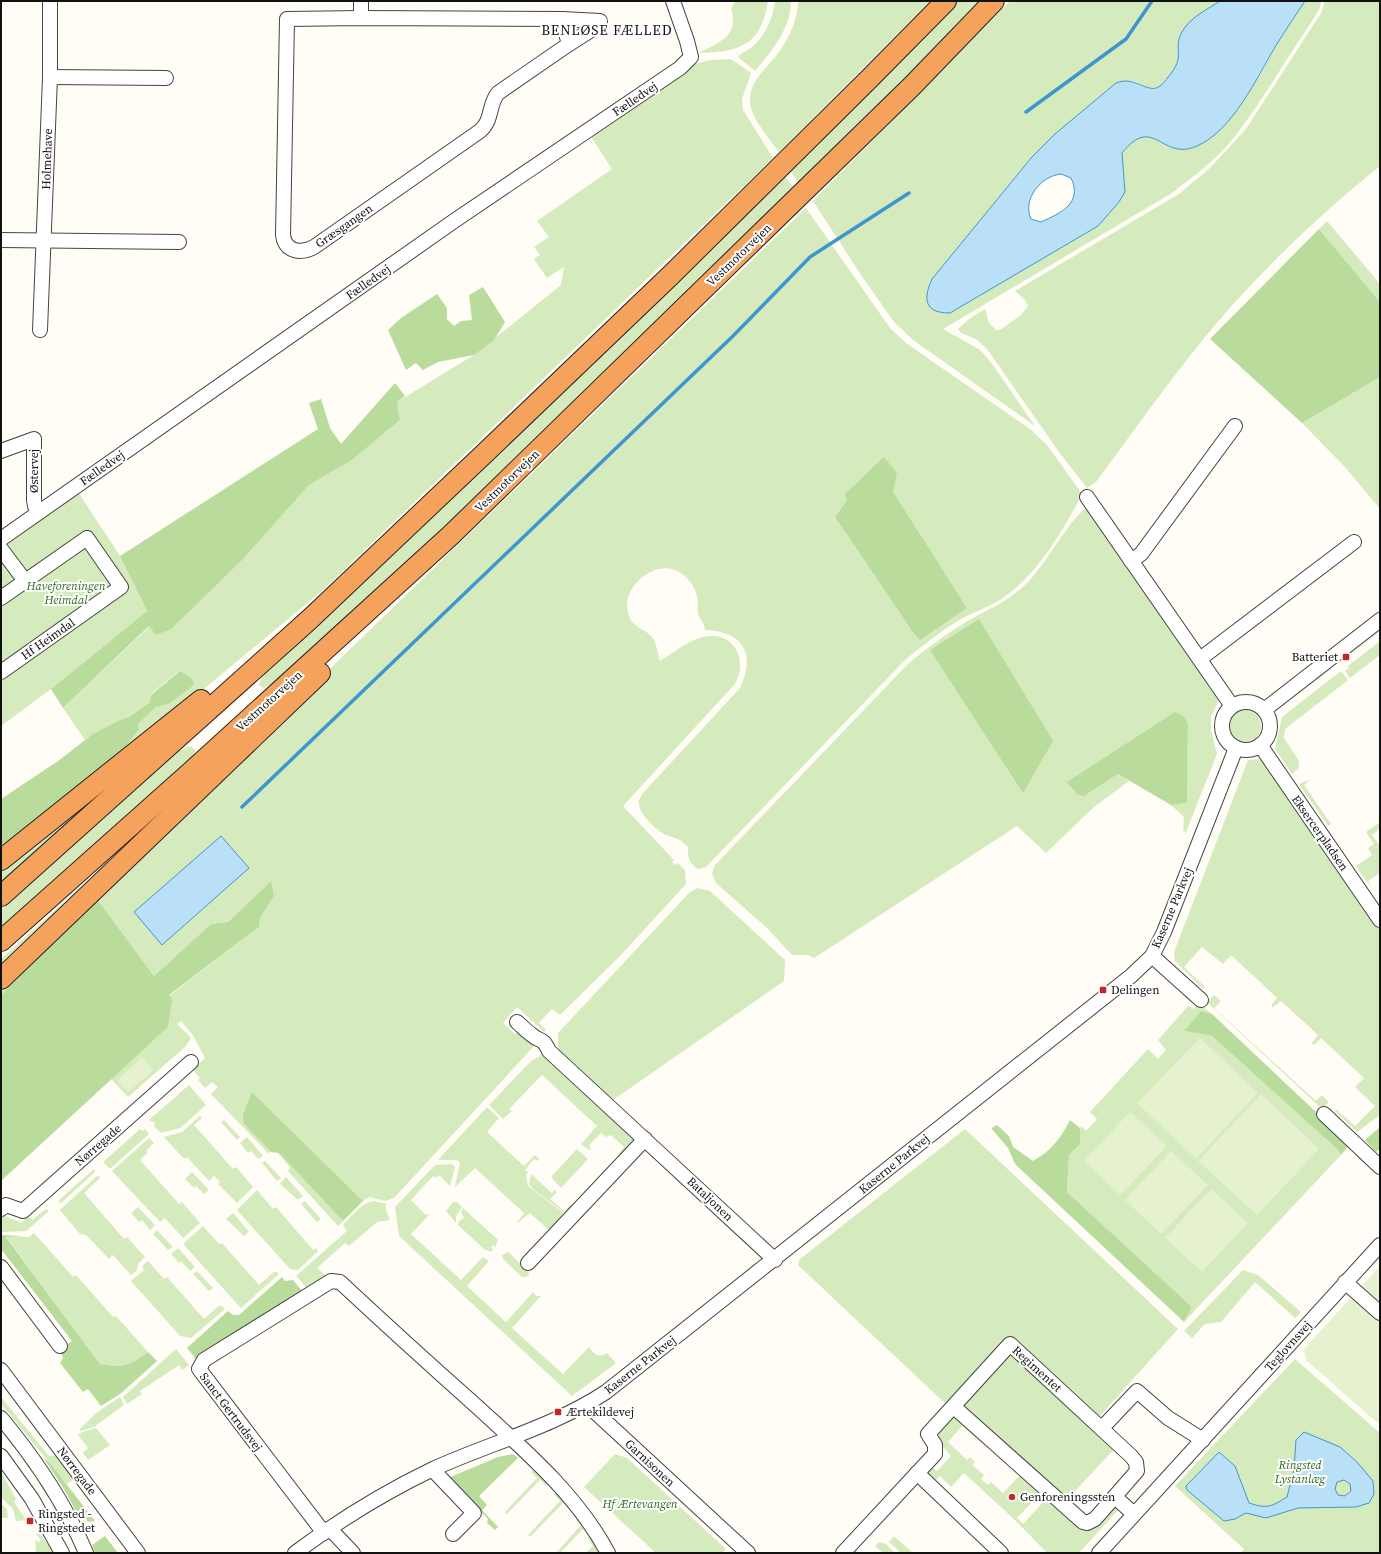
<svg xmlns="http://www.w3.org/2000/svg" width="1381" height="1554" font-family="'Source Serif 4',serif">
  <style>
    .green { fill: #d5ebbd; fill-rule: evenodd }
    .forest { fill: #b9dc9c }
    .pitch { fill: #e6f2cf }
    .water { fill: #b9e0f7; stroke: #3f96cf; fill-rule: evenodd }
    .lines { fill: none; stroke-linecap: round; stroke-linejoin: round }
    .stream { stroke: #3f96cf; stroke-width: 3.5 }
    .minor-casing { stroke: #444; stroke-width: 16 }
    .highway-casing { stroke: #222; stroke-width: 22 }
    .minor { stroke: #fff; stroke-width: 14 }
    .highway { stroke: #f5a25d; stroke-width: 20 }
    .poi-dot { fill: #c4262e; stroke: #fff; stroke-width: 1.5 }
    .labels { text-anchor: middle; stroke-width: 4; stroke-linejoin: round; paint-order: stroke }
    .street-label { font-size: 12px; fill: #111; stroke: #fff }
    .park-label { font-size: 12px; font-style: italic; fill: #2f6b1f; stroke: #fff }
    .poi-label { font-size: 12px; fill: #111; stroke: #fff; text-anchor: start }
    .quarter-label { font-size: 14px; letter-spacing: 1px; fill: #111; stroke: #fff }
  </style>
  <rect width="100%" height="100%" fill="#fffdf5"/>
  <g class="green">
    <path d="M735,1H768C761,46 739,52 698,53C718,43 740,36 731,9Z"/>
    <path d="M775,1H791C791,28 772,51 755,71L738,57C741,53 746,51 751,48C765,36 773,19 775,1Z"/>
    <path d="M798,1H930L779,152C771,141 756,123 752,111C743,85 766,70 779,52C789,38 798,19 798,1Z"/>
    <path d="M958,1H985L801,186L789,169Z"/>
    <path d="M1010,1H1220L1191,21L1179,38V58L1176,68L1159,87L1148,88L1134,81L1116,83L1055,134L1032,157L932,279L1125,182C1124,174 1120,163 1122,154C1123,151 1127,147 1130,144C1141,130 1156,139 1169,147L1229,120L1262,72L1275,47L1305,1H1321L1320,8L1314,18C1285,60 1260,106 1228,145C1212,163 1191,178 1172,193L943,329L980,350L993,365L1035,426L913,340L894,322L861,275L813,201Z"/>
    <path d="M1325,1H1380V166C1319,215 1255,276 1205,337C1167,384 1132,433 1096,482L1087,488L1059,452L987,349L976,339L961,333L958,329L969,319L985,309L989,323L996,330H1000L1021,315L1028,306L1025,300L1015,291L1179,194L1210,168L1246,129L1321,13Z"/>
    <path d="M731,59L751,73L742,99L743,110L773,158L324,589L140,742L1,854V846L26,828L125,747L139,730L138,724L156,707L169,704L194,685L193,679L179,671L152,693L149,703L129,717L120,720L85,740L63,708L150,626L243,559L309,485L352,460L400,420L397,402L474,355L561,285L564,267L547,278L534,259L540,255L534,247L549,237L537,221L612,169L590,135L695,64L710,60Z"/>
    <path d="M784,175L795,190L519,459L301,663L279,680L263,688L259,685L261,678L272,665Z"/>
    <path d="M806,208L890,328L906,343L1030,429L1047,445L1080,491L1079,500C1059,537 1036,576 1000,600C988,607 974,612 961,619C941,631 923,645 905,660L706,867L698,869C690,864 687,857 688,847C677,835 671,839 661,832C652,826 638,812 639,801C639,799 642,795 643,793L740,688C756,655 744,631 705,630C704,622 700,620 698,614C697,610 698,606 698,602C697,590 690,578 679,572C658,559 626,583 627,606C629,631 646,626 654,640C657,646 658,655 660,661C675,652 694,635 713,636C739,637 747,666 734,685L623,806L674,860L672,862L676,865L678,863L685,870L686,884L620,956L560,1015L552,1009L539,1023L546,1030L544,1032L517,1007L503,1023L515,1034L518,1032L536,1044L394,1198L385,1201L370,1197L363,1201L252,1092L244,1124L271,1152L268,1153L211,1094L218,1087L212,1082L205,1088L198,1080L200,1078L193,1070L205,1058L193,1035L181,1021L177,1024L191,1038L186,1046L128,1097L111,1079L168,1027L169,996L259,927L260,918L274,896L270,882L228,922L211,924L154,976L97,899L1,995V987ZM897,473L892,492L967,608L920,639L912,631L835,517L847,500Z"/>
    <path d="M1327,221L1380,284V302L1319,229Z"/>
    <path d="M1380,377V509L1345,467L1302,423Z"/>
    <path d="M78,492L120,556L147,611L51,689L1,726V549Z"/>
    <path d="M1088,507L1220,698L1211,717V730L1217,754L1186,832L1183,831L1184,817L1171,805L1187,803L1188,724L1084,796L1118,774L1129,781L1094,807L1046,853L1017,826L814,958L808,955H792L767,928L716,883L712,874L714,866L907,665C925,649 945,635 966,622C990,608 1008,602 1029,581C1046,564 1071,516 1088,507Z"/>
    <path d="M1380,610V613L1322,659L1320,657Z"/>
    <path d="M1380,628V631L1346,657L1345,655Z"/>
    <path d="M1380,641V655L1350,678L1345,671L1349,668L1348,666Z"/>
    <path d="M1329,667L1330,670L1281,707L1284,702Z"/>
    <path d="M1341,671L1348,680L1285,729L1284,738L1299,761L1298,769L1292,774L1275,749L1282,717Z"/>
    <circle cx="1245" cy="726" r="16"/>
    <path d="M191,746L195,750V754L179,774L1,932V905L167,759L181,750Z"/>
    <path d="M1262,759L1380,928V1115L1357,1132L1335,1111L1336,1109L1355,1126L1375,1106L1355,1087L1364,1078L1321,1038L1315,1044H1311L1318,1035L1281,1001L1272,1008V1004L1277,998L1231,955L1223,964L1202,947L1184,967L1205,987L1203,989L1175,961L1174,952L1248,760Z"/>
    <path d="M1311,779L1304,785L1331,824L1328,826L1299,784Z"/>
    <path d="M91,797L94,799L1,882V869Z"/>
    <path d="M1380,822V829L1372,835L1380,846V873L1368,881L1373,890L1356,866L1372,855L1368,848L1374,844L1366,832Z"/>
    <path d="M131,842L1,973V959Z"/>
    <path d="M697,888L710,891L785,960L784,981L613,1100L562,1054L558,1048V1033L689,893Z"/>
    <path d="M1186,994L1201,1008L1203,1007L1212,1014L1201,1011L1184,1031L1212,1036L1337,1149L1341,1155L1184,1322L1192,1307L1067,1192L1069,1155L1080,1144V1128L1082,1126L1086,1131L1097,1119L1090,1112L1148,1049L1158,1059L1166,1050L1158,1040L1189,1005L1193,1009L1196,1006L1183,995Z"/>
    <path d="M1214,995L1221,1001L1214,1008L1316,1101L1322,1095L1329,1102L1322,1109L1207,1002Z"/>
    <path d="M541,1055H547L636,1140L620,1156L618,1155L624,1147L611,1135L606,1137L601,1133L589,1145L591,1149L589,1150L581,1144L597,1126L542,1075L509,1109L512,1111L503,1119L489,1105L531,1061Z"/>
    <path d="M189,1085L206,1105L180,1128L161,1133L154,1127L155,1123L149,1120Z"/>
    <path d="M487,1107L499,1118L487,1132L524,1166L535,1155L539,1159L537,1161L534,1159L525,1170L528,1172L526,1175L528,1186L567,1216L551,1232L530,1213L516,1224L524,1213L475,1168L455,1187L460,1162L456,1160H438Z"/>
    <path d="M200,1116L202,1118L194,1125L233,1169L236,1167L253,1187L237,1203L218,1184L220,1182L214,1176L209,1181L188,1158H183L164,1137L182,1132Z"/>
    <path d="M224,1120L240,1137L237,1140L221,1122Z"/>
    <path d="M140,1129L142,1131L145,1129L149,1134L110,1169L103,1162Z"/>
    <path d="M965,1129L1178,1329L1098,1418L1012,1339L949,1407L798,1265L800,1259Z"/>
    <path d="M247,1137L263,1156L258,1159L251,1151L248,1153L240,1143Z"/>
    <path d="M149,1138L154,1143L146,1151L148,1152L140,1160L179,1204L182,1202L200,1223L183,1238L165,1218L160,1222L112,1171Z"/>
    <path d="M577,1149L588,1159L561,1188L551,1177Z"/>
    <path d="M277,1152L279,1153L343,1221L338,1226L288,1171L290,1167Z"/>
    <path d="M265,1161L281,1178L277,1181L262,1163Z"/>
    <path d="M452,1164L455,1167L450,1186L439,1175L436,1178L433,1176L411,1200L426,1215L430,1214L411,1234L461,1280L483,1257L489,1261L467,1286L506,1322L533,1292L536,1296H541L512,1328L563,1374L589,1347C593,1353 598,1359 607,1353L616,1363L572,1396L399,1236L395,1207L435,1165Z"/>
    <path d="M94,1169L95,1172L61,1203L58,1201Z"/>
    <path d="M192,1172L209,1190L204,1194L196,1186L194,1188L185,1179Z"/>
    <path d="M531,1174L552,1193L555,1189L556,1193L550,1199L564,1211L570,1205L574,1208L567,1215L533,1189L529,1184Z"/>
    <path d="M98,1175L100,1178L84,1193L124,1239L127,1237L145,1257L138,1264L137,1270L131,1275L113,1255L109,1259L86,1235L80,1234L60,1210Z"/>
    <path d="M286,1177L303,1196L298,1200L280,1184Z"/>
    <path d="M257,1190L273,1209L276,1207L313,1250L316,1248L318,1251L298,1270L290,1269L237,1210Z"/>
    <path d="M305,1201L321,1219L317,1222L301,1204Z"/>
    <path d="M374,1201L387,1204L385,1207L390,1220L377,1222L349,1246L345,1243L317,1268L326,1276L307,1288L296,1276L347,1231L343,1225C352,1216 361,1203 374,1201Z"/>
    <path d="M453,1202H457L462,1207L456,1216V1223L446,1211Z"/>
    <path d="M138,1207L155,1225L150,1230L142,1220L139,1222L131,1213Z"/>
    <path d="M463,1208L498,1240L495,1247L493,1245L491,1247L493,1249L491,1252L484,1249L458,1225L459,1221L464,1218L461,1212Z"/>
    <path d="M46,1209L49,1211L26,1231L1,1232V1217L3,1215L21,1223L28,1216L32,1220Z"/>
    <path d="M233,1213L249,1232L244,1236L226,1219Z"/>
    <path d="M203,1226L219,1244L222,1243L259,1285L275,1271L279,1274L241,1308L183,1244Z"/>
    <path d="M157,1230L173,1247L168,1250L153,1234Z"/>
    <path d="M34,1233L73,1277L76,1275L113,1317L116,1316L148,1352C129,1366 123,1368 100,1364L6,1236L29,1237Z"/>
    <path d="M178,1248L195,1267L190,1271L181,1261L179,1263L171,1254Z"/>
    <path d="M508,1252L528,1271L529,1275L526,1277H522L503,1259L502,1255Z"/>
    <path d="M148,1261L164,1279L167,1277L204,1319L220,1305L225,1309L191,1338L180,1336L131,1281L144,1270L142,1266Z"/>
    <path d="M1243,1270L1258,1275L1301,1312L1295,1318L1255,1282L1221,1322L1205,1324L1192,1338L1184,1331Z"/>
    <path d="M197,1271L213,1288L209,1291L193,1274Z"/>
    <path d="M176,1349L189,1365L182,1370L179,1365L140,1391L142,1394L127,1404L123,1397Z"/>
    <path d="M1009,1356H1014L1115,1448L1065,1502L964,1407V1404Z"/>
    <path d="M1295,1359L1380,1433V1553H1241L1244,1549L1175,1486Z"/>
    <path d="M1,1397L49,1456L56,1455L74,1479L67,1484L1,1404Z"/>
    <path d="M120,1397L124,1405L94,1427L81,1431L79,1430L96,1413Z"/>
    <path d="M956,1415L984,1438L982,1443L962,1426L948,1442L967,1460L970,1457L975,1462L972,1465L984,1475L981,1479L988,1485L991,1482L1003,1493L1022,1473L1042,1492L1017,1518L1023,1524L1046,1499L1065,1517L1067,1515L1075,1522L1116,1505L1120,1508L1079,1553H1047L1018,1523L964,1473L951,1487L940,1476L935,1481L924,1472L930,1466L937,1471L951,1456L940,1443L939,1433L953,1416Z"/>
    <path d="M96,1428L110,1445L88,1460L83,1453L88,1448L78,1435L82,1432Z"/>
    <path d="M615,1454L627,1458L726,1549L722,1553H656L584,1487Z"/>
    <path d="M533,1470L548,1483L546,1486L540,1480L507,1514L505,1512L537,1478L531,1472Z"/>
    <path d="M1,1472L16,1499L14,1502L26,1520L16,1521L13,1509L1,1497Z"/>
    <path d="M556,1492L570,1508L563,1503L530,1537L528,1535L560,1501L554,1494Z"/>
    <path d="M1,1504L7,1509L8,1518H1Z"/>
    <path d="M578,1518L585,1527L560,1553H556L581,1525L576,1520Z"/>
    <path d="M38,1532L52,1550L53,1553H36L35,1540L38,1542L41,1540L36,1534Z"/>
    <path d="M590,1536L601,1553H596L594,1551L591,1553H586L593,1546L588,1538Z"/>
    <path d="M894,1536L913,1553H901L889,1542Z"/>
    <path d="M879,1542L886,1544L895,1553H883L875,1546Z"/>
  </g>
  <g class="forest">
    <path d="M1319,229L1380,302V377L1302,423L1210,339Z"/>
    <path d="M483,287L505,322L494,340L474,355L438,362L423,370L416,363L406,370L388,330L401,318L437,294L447,308V319L454,326L461,321L472,320L469,295Z"/>
    <path d="M395,383L405,396L397,402L400,420L352,460L309,485L243,559L171,629L156,635L149,626L63,708L51,689L147,611L120,556L318,429L309,403L321,399L330,428L341,444Z"/>
    <path d="M884,457L897,473L893,492L967,608L920,640L912,631L835,517L847,500L845,494Z"/>
    <path d="M979,619L1053,741L1023,793L930,650Z"/>
    <path d="M180,671L193,679L194,685L169,704L156,707L138,724L139,730L125,747L26,828L1,846V799L58,761L93,734L120,720L129,717L149,703L152,694Z"/>
    <path d="M1175,712L1184,717L1188,724L1187,803L1171,805L1118,774L1084,796L1077,794L1067,782Z"/>
    <path d="M271,881L274,896L260,918L259,927L169,995L172,1000L168,1027L1,1181V995L97,899L154,976L211,924L228,922Z"/>
    <path d="M1201,1011L1212,1014L1350,1144L1341,1155L1337,1149L1212,1036L1184,1031Z"/>
    <path d="M252,1092L363,1201L343,1221L279,1153L271,1152L244,1124L243,1115Z"/>
    <path d="M1070,1120L1080,1128V1144L1069,1155L1067,1192L1192,1307L1184,1322L1015,1164L1008,1148L991,1128L997,1125L1009,1136L1013,1147L1033,1161C1051,1151 1061,1138 1070,1120Z"/>
    <path d="M1380,1127V1149L1376,1152L1365,1140Z"/>
    <path d="M1,1235L22,1236L6,1237L100,1364C123,1368 129,1366 148,1352L157,1361L120,1394L101,1406L88,1389L83,1392L60,1363L63,1358L60,1349L72,1341L1,1249Z"/>
    <path d="M282,1277L285,1281L293,1280L303,1292L196,1359L187,1348L228,1311L233,1315H239Z"/>
    <path d="M513,1454L518,1458L479,1496L487,1505L482,1510L498,1527L495,1530L487,1523L488,1519L448,1478L498,1457Z"/>
    <path d="M43,1457L50,1463L95,1521L88,1522L81,1514L78,1515L64,1489Z"/>
    <path d="M105,1536L118,1553H95L92,1545Z"/>
  </g>
  <g class="pitch">
    <path d="M1200,1038L1258,1093L1196,1159L1137,1103Z"/>
    <path d="M142,1057L154,1070L128,1092L117,1080Z"/>
    <path d="M1261,1094L1319,1149L1257,1215L1198,1161Z"/>
    <path d="M1130,1112L1167,1146L1120,1195L1084,1161Z"/>
    <path d="M1171,1151L1208,1185L1161,1234L1125,1200Z"/>
    <path d="M1211,1189L1248,1223L1202,1272L1165,1238Z"/>
    <path d="M1380,1266V1425L1306,1360L1304,1349Z"/>
  </g>
  <g class="water">
    <path d="M1220,1H1305C1295,16 1285,31 1275,47C1257,78 1232,131 1197,146C1161,162 1154,113 1122,153L1125,192L1119,202L1098,226L950,313C924,313 923,299 932,279L1032,157L1055,134L1116,83C1135,75 1148,95 1160,86C1163,84 1166,80 1168,77C1187,56 1172,49 1182,32C1189,18 1208,9 1220,1ZM1061,174L1071,178C1083,203 1061,213 1041,222L1031,219C1022,199 1041,176 1061,174Z"/>
    <path d="M221,836L249,868L162,945L134,912Z"/>
    <path d="M1304,1432L1340,1447L1357,1462L1373,1481L1374,1494L1369,1503L1356,1507L1298,1508L1266,1518L1246,1513L1235,1519L1224,1521L1187,1490L1186,1486L1219,1452L1235,1466L1249,1503C1267,1509 1271,1507 1287,1497L1294,1469L1296,1440ZM1344,1480L1350,1484L1351,1491L1345,1496L1338,1495L1335,1489L1337,1482Z"/>
  </g>
  <g class="lines">
    <g class="stream">
      <path d="M1026,112L1126,39L1152,1"/>
      <path d="M242,807L733,336L810,257L909,193"/>
    </g>
    <g class="minor-casing">
      <g id="minor">
        <path d="M361,18L562,19L569,44L498,93C488,105 493,120 480,131L314,247C301,254 285,252 283,235L287,19Z"/>
        <path d="M361,18V1"/>
        <path d="M562,19L600,21L599,25L569,44"/>
        <path d="M50,77L166,78"/>
        <path d="M1,240L179,242"/>
        <path d="M40,330L50,77V1"/>
        <path d="M1,451L34,439V500L35,506L39,512"/>
        <path d="M1087,497L1232,706"/>
        <path d="M1,539L454,221L680,68L691,57L687,41L673,1"/>
        <path d="M1,549L25,581"/>
        <path d="M1131,561L1141,554L1235,426"/>
        <path d="M1,598L87,538L121,587L1,672"/>
        <path d="M1200,659L1354,542"/>
        <circle cx="1246" cy="726" r="24"/>
        <path d="M1264,710L1380,620"/>
        <path d="M1260,745L1380,920"/>
        <path d="M1152,956L1201,1000"/>
        <path d="M517,1022C522,1026 526,1031 532,1035C541,1043 542,1036 549,1051L775,1260"/>
        <path d="M1324,1114L1380,1167"/>
        <path d="M1,1209L6,1205L23,1211L191,1062"/>
        <path d="M528,1263L645,1139"/>
        <path d="M1,1267L60,1346"/>
        <path d="M1345,1282L1380,1313"/>
        <path d="M1,1370L138,1553"/>
        <path d="M589,1403L593,1410L748,1553"/>
        <path d="M1,1418C36,1460 65,1503 86,1553"/>
        <path d="M1102,1428L1137,1391L1168,1418L1203,1440"/>
        <path d="M1,1456L32,1499L62,1553"/>
        <path d="M433,1470L474,1513L453,1534"/>
        <path d="M917,1473L1001,1553"/>
        <path d="M1115,1497L1134,1514"/>
        <path d="M330,1529L353,1553"/>
        <path d="M324,1533L199,1369L204,1360L331,1281L340,1282C384,1323 428,1363 473,1403C522,1448 576,1493 608,1553"/>
        <path d="M295,1553C338,1521 385,1492 433,1469C490,1443 553,1427 606,1392L1131,976L1152,956L1164,932L1236,748"/>
        <path d="M843,1553L935,1454V1445L928,1434L1010,1344L1131,1456L1136,1462L1137,1471L1095,1519L1087,1523L1083,1522L954,1407"/>
        <path d="M1099,1553L1380,1245"/>
      </g>
    </g>
    <g class="highway-casing">
      <g id="highway">
        <path d="M1,860L201,700"/>
        <path d="M1,896L310,619L485,453L671,275L869,79L946,1"/>
        <path d="M1,941L193,770L451,535L912,86L994,1"/>
        <path d="M1,979L320,673"/>
      </g>
    </g>
    <use href="#minor" class="minor"/>
    <use href="#highway" class="highway"/>
  </g>
  <g class="poi-dot">
    <rect x="1342" y="653" width="8" height="8" rx="2"/>
    <rect x="1099" y="986" width="8" height="8" rx="2"/>
    <rect x="554" y="1408" width="8" height="8" rx="2"/>
    <circle cx="1012" cy="1497" r="4"/>
    <rect x="26" y="1517" width="8" height="8" rx="2"/>
  </g>
  <g class="labels">
    <g class="street-label">
      <text transform="translate(635 99) rotate(-34)" y="4">Fælledvej</text>
      <text transform="translate(47 159) rotate(-88)" y="4">Holmehave</text>
      <text transform="translate(344 226) rotate(-35)" y="4">Græsgangen</text>
      <text transform="translate(739 255) rotate(-44)" y="4">Vestmotorvejen</text>
      <text transform="translate(368 282) rotate(-35)" y="4">Fælledvej</text>
      <text transform="translate(102 468) rotate(-35)" y="4">Fælledvej</text>
      <text transform="translate(34 471) rotate(-90)" y="4">Østervej</text>
      <text transform="translate(507 481) rotate(-44)" y="4">Vestmotorvejen</text>
      <text transform="translate(48 639) rotate(-35)" y="4">Hf Heimdal</text>
      <text transform="translate(269 701) rotate(-42)" y="4">Vestmotorvejen</text>
      <text transform="translate(1320 833) rotate(55)" y="4">Eksercerpladsen</text>
      <text transform="translate(1172 908) rotate(-67)" y="4">Kaserne Parkvej</text>
      <text transform="translate(98 1145) rotate(-41)" y="4">Nørregade</text>
      <text transform="translate(894 1164) rotate(-39)" y="4">Kaserne Parkvej</text>
      <text transform="translate(710 1199) rotate(43)" y="4">Bataljonen</text>
      <text transform="translate(1288 1346) rotate(-48)" y="4">Teglovnsvej</text>
      <text transform="translate(640 1365) rotate(-38)" y="4">Kaserne Parkvej</text>
      <text transform="translate(1037 1369) rotate(42)" y="4">Regimentet</text>
      <text transform="translate(231 1412) rotate(53)" y="4">Sanct Gertrudsvej</text>
      <text transform="translate(650 1463) rotate(43)" y="4">Garnisonen</text>
      <text transform="translate(77 1471) rotate(53)" y="4">Nørregade</text>
    </g>
    <g class="park-label">
      <text x="66" y="590">Haveforeningen<tspan x="66" dy="14">Heimdal</tspan></text>
      <text x="1300" y="1469">Ringsted<tspan x="1300" dy="14">Lystanlæg</tspan></text>
      <text x="640" y="1508">Hf Ærtevangen</text>
    </g>
    <g class="poi-label">
      <text x="1338" y="661" text-anchor="end">Batteriet</text>
      <text x="1111" y="994">Delingen</text>
      <text x="566" y="1416">Ærtekildevej</text>
      <text x="1020" y="1501">Genforeningssten</text>
      <text x="38" y="1518">Ringsted -<tspan x="38" dy="14">Ringstedet</tspan></text>
    </g>
    <g class="quarter-label">
      <text x="607" y="35">BENLØSE FÆLLED</text>
    </g>
  </g>
  <rect width="1381" height="1554" fill="none" stroke="#111111" stroke-width="4"/>
</svg>
